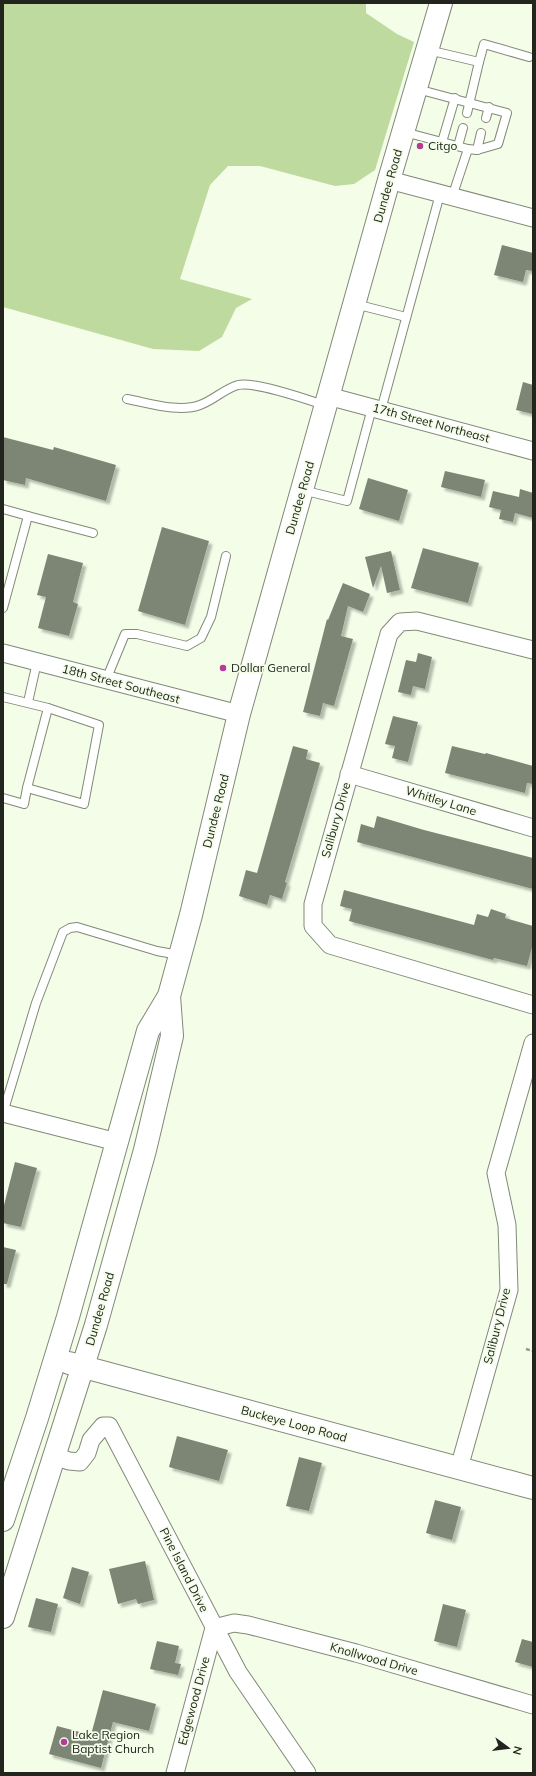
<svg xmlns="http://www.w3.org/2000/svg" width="536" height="1776" font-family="Mulish,sans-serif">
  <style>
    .green { fill: #bfda9f }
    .building { fill: #7d8674; filter: url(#shadow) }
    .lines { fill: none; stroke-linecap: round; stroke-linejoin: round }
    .lane-casing { stroke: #818a78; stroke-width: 10 }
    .street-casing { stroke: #818a78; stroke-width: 19 }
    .secondary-casing { stroke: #818a78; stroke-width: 24 }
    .path { stroke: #92998a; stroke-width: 2.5; stroke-dasharray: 4 2; stroke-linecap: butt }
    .lane { stroke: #fff; stroke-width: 8 }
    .street { stroke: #fff; stroke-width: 17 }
    .secondary { stroke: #fff; stroke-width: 22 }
    .poi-dot { fill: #b13d96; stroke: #f3fde8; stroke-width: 1.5 }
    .labels { text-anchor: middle; stroke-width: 3.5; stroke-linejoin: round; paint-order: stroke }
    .poi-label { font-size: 12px; fill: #21251e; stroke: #f3fde8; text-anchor: start }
    .street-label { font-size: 12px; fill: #21251e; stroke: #f3fde8 }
  </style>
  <defs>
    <filter id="shadow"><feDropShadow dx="3.5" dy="3.5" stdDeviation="1" flood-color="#0004"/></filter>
  </defs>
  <rect width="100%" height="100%" fill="#f3fde8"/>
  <path class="green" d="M3,3H366V13L397,34L414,42L375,170L354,184L335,186L260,166H228L210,185L180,279L252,299L236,308L222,337L199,351L153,349L3,307Z"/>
  <g class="building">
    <path d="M502,245L533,253V271L526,270L523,282L494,275Z"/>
    <path d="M523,382L533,385V414L516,410Z"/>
    <path d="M3,437L53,450L54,447L116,465L106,501L26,478L25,485L3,480Z"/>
    <path d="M445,471L485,480L481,497L441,487Z"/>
    <path d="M368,478L408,490L399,521L359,509Z"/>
    <path d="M520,489L533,493V518L515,513L513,522L499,519L501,510L489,507L493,491L519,497Z"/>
    <path d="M162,527L209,541L185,625L138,611Z"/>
    <path d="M423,548L479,563L468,603L411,588Z"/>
    <path d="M391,551L400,590L387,593L381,566L373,588L365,557Z"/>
    <path d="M48,554L83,563L73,602L78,604L69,636L38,628L46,597L37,595Z"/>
    <path d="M343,583L370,594L363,612L348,606L341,636L353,639L349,653L334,706L323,703L320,716L303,712L327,619L328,620Z"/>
    <path d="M418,653L432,657L425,689L413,686L411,695L398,692L406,660L416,662Z"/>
    <path d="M393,716L418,722L408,762L392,758L395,746L385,744Z"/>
    <path d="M293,746L308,750L306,759L320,763L285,882L287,883L282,899L270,895L267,905L239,896L246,870L257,873Z"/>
    <path d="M452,746L485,754L486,753L533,766V784L527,783L525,793L445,773Z"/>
    <path d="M377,816L424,830L533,858V889L357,842L361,824L374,828Z"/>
    <path d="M344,890L474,925L477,914L488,917L491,909L506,914L505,918L533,926V944L527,966L494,958L493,960L349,921L352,909L340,906Z"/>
    <path d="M15,1162L37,1168L21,1227L3,1223V1209Z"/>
    <path d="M3,1247L16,1250L7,1284H3Z"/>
    <path d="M177,1436L228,1450L219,1481L169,1467Z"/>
    <path d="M299,1457L322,1463L309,1511L286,1506Z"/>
    <path d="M435,1500L461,1507L452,1540L426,1533Z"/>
    <path d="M145,1561L154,1600L138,1604L136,1599L118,1604L109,1569Z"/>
    <path d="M72,1567L89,1572L80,1604L63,1598Z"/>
    <path d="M36,1598L58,1604L51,1632L28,1627Z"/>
    <path d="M443,1604L466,1610L457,1647L434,1641Z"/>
    <path d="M522,1639L533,1642V1667L515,1662Z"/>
    <path d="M157,1641L179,1646L175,1663L181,1664L178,1675L150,1669Z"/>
    <path d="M103,1690L156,1704L149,1731L113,1722L101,1768L49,1754L57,1726L91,1735Z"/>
  </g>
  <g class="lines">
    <g class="lane-casing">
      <g id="lane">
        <path d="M428,50L479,62L467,113"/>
        <path d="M479,62L484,44L529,57"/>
        <path d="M417,89L507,113L498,144L477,150L468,149L452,197"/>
        <path d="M486,118L489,107"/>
        <path d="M404,132L442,142L455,98"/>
        <path d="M442,142L468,149"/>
        <path d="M458,146L463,128"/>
        <path d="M477,150L481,133"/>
        <path d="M355,304L406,317"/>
        <path d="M127,399C149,403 179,413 200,405C214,400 224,389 238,385C255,381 307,400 325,405"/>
        <path d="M381,410L440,194"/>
        <path d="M302,490L347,501L372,408"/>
        <path d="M3,509L28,516L3,608"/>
        <path d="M28,516L93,533"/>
        <path d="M106,680L125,634H137L187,646L201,638L211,617L226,556"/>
        <path d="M3,697L48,708L99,725L84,804L27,788L24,804L3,798"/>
        <path d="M28,702L37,662"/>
        <path d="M27,788L48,708"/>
        <path d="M3,1113L36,1003L63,932L70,928L77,927L157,951L179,955"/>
      </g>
    </g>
    <g class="street-casing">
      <g id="street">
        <path d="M389,180L533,218"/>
        <path d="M328,396L533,451"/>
        <path d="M533,650L417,621L400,622L389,634L313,904V926L330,945L533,1005"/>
        <path d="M3,653L239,714"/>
        <path d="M349,774L533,828"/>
        <path d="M3,1113L117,1142"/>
        <path d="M55,1456L69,1461L80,1462L87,1453L91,1440L103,1426H109L238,1672L307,1773"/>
        <path d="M459,1468L509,1290L507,1225L496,1173L533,1043"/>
        <path d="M175,1773L214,1628L234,1623L248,1625L356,1653L533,1705"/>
      </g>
    </g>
    <g class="secondary-casing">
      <g id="secondary">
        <path d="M69,1363L533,1488"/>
        <path d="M3,1520L37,1418L68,1317L148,1031L169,996L191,915L239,714L389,180L441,3"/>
        <path d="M3,1617L96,1325L145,1150L172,1036L169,996"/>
      </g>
    </g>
    <path class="path" d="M526,1349L533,1351"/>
    <use href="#lane" class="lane"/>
    <use href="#street" class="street"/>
    <use href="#secondary" class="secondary"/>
  </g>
  <g class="poi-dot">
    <circle cx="420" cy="146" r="4"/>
    <circle cx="223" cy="668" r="4"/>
    <circle cx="64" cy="1742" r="4"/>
  </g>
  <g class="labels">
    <g class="poi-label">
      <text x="428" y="150">Citgo</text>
      <text x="231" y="672">Dollar General</text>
      <text x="72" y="1739">Lake Region<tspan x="72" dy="14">Baptist Church</tspan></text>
    </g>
    <g class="street-label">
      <text transform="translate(388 186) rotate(-74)" y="4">Dundee Road</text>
      <text transform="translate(431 423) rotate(15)" y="4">17th Street Northeast</text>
      <text transform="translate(300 498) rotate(-74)" y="4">Dundee Road</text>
      <text transform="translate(121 684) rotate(15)" y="4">18th Street Southeast</text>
      <text transform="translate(441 801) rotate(17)" y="4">Whitley Lane</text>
      <text transform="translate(216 811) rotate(-76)" y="4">Dundee Road</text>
      <text transform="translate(336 820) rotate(-74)" y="4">Salibury Drive</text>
      <text transform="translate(100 1309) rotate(-74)" y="4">Dundee Road</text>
      <text transform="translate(497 1326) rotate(-76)" y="4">Salibury Drive</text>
      <text transform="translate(294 1424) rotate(15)" y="4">Buckeye Loop Road</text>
      <text transform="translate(184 1570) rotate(63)" y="4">Pine Island Drive</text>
      <text transform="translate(374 1659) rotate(16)" y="4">Knollwood Drive</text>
      <text transform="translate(194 1701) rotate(-75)" y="4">Edgewood Drive</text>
    </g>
  </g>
  <rect width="536" height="1776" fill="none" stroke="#21251e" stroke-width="8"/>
  <g transform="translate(508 1748) rotate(105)" stroke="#f3fde8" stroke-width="3" paint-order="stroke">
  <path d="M0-3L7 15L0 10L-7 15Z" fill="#21251e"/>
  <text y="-6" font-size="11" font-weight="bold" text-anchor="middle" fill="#21251e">N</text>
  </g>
</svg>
